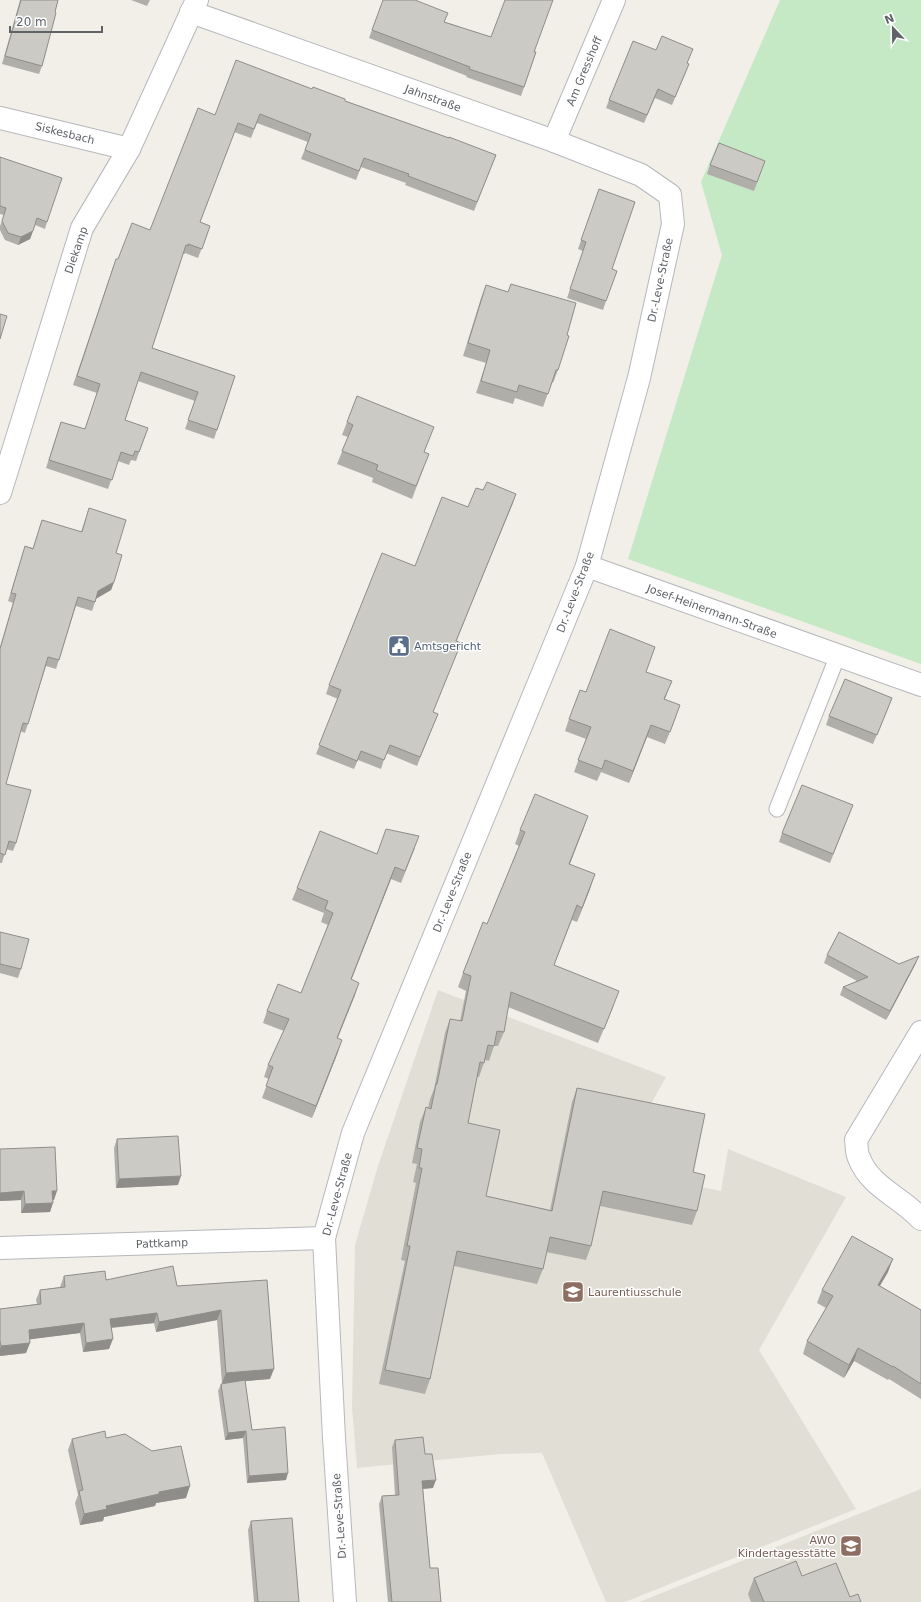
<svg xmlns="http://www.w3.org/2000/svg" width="921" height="1602" font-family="'DejaVu Sans',sans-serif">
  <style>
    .education { fill: #e1ded6 }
    .green { fill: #c5e8c5 }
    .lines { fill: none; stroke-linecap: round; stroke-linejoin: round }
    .lane-casing { stroke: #b5b8bc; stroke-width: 17 }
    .street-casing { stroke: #b5b8bc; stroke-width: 24 }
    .lane { stroke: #fff; stroke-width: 15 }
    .street { stroke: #fff; stroke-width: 22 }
    .wall { fill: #afaea9 }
    .shaded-wall { fill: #8f8d8a }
    .building { fill: #cccac5; stroke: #8f8d8a }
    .labels { text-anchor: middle; stroke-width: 3; stroke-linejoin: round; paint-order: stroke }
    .street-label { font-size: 11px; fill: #5f6368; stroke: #fff }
    .service-label { font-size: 11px; fill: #4e5e75; stroke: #fff; text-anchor: start }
    .education-label { font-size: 11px; fill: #785e54; stroke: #fff; text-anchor: start }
  </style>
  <rect width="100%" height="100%" fill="#f1efe8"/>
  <g class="education">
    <path d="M438,990L666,1077L645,1115L702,1129L692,1185L721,1191L728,1149L846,1197L759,1350L856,1509L625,1602H606L542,1453L500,1454L357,1468L352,1407L355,1245L378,1166Z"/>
    <path d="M921,1489V1602H639Z"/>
  </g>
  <path class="green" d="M780,0H921V664L628,559L722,255L701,182Z"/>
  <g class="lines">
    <g class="lane-casing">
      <path id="lane" d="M777,809L838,655"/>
    </g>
    <g class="street-casing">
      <g id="street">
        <path d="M191,12L554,141L641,175L670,195L673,224L639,378L587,566L353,1133L324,1238L334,1438L345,1602"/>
        <path d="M0,118L129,149"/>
        <path d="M554,141L614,0"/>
        <path d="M0,493L82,228L129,149L197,0"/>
        <path d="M587,566L921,685"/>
        <path d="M921,1032L856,1140C857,1145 856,1153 859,1158C870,1187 901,1197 921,1219"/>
        <path d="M0,1248L324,1238"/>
      </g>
    </g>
    <use href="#lane" class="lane"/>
    <use href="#street" class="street"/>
  </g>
  <g class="wall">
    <path d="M20,0H58L42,66L39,74L2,64Z"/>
    <path d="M131,0H150L147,6Z"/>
    <path d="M383,0L445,22L536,52L521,96L466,77L467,76L369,38Z"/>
    <path d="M687,63L686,72L672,105L655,98L644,123L606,108L609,100Z"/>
    <path d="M312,89L496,155L474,211L405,185L406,183L361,167L356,180L301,159L308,142L257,123L251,138L234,132L200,222L210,226L198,258L185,253V254H183L152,348L235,376L214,439L185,429L195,401L138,381L125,420L148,428L136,461L131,460L129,465L118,461L108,489L46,468L61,422L85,429L97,393L73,385L113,267L118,259L150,230L215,115Z"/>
    <path d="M0,157L47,222L45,229L35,225L30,239L18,245L5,240L0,230V226L4,215L0,214Z"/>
    <path d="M765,161L754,191L707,174L710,165Z"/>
    <path d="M599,189L606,301L603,310L567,298L583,251L578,249Z"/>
    <path d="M511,284L567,335L558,370L553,383L552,382L543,407L515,398L513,404L476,393L486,363L463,356L481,298L486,285L508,292Z"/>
    <path d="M347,422L424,453V467L412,499L372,482L373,478L337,464L348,437L342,435Z"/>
    <path d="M483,490L516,494L456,642L461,643L433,712L438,714L417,766L386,753L381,769L358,760L354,769L316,754L338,699L326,694L329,685L415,566Z"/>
    <path d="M89,508L116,553L114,582L111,590L96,599L92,611L76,606L56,669L46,666L25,733L20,731L6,784L16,843L13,851L6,849L2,863H0V647L13,603L8,601L25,546L33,548L42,520L81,532Z"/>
    <path d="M646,672L667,693L665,699L676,717L665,744L647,737L629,783L601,772L597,781L574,772L586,739L565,731L569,719L586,692Z"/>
    <path d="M889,706L873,744L826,725L829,716Z"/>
    <path d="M853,805L830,863L779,842L782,833Z"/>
    <path d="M588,816L570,864L590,889L577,922L572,920L554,965L614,1005L598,1043L508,1007L504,1032L498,1046H494L489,1061L485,1060L479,1077H477L468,1123L486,1196L550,1210L572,1102L577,1088L693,1172L697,1211L692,1225L600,1206L591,1246L586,1260L546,1252L543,1269L537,1284L454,1266L430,1379L425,1394L379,1384L405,1261L401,1260L416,1183L413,1182L417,1164L412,1163L420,1122L426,1107L428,1108L430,1099L434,1089L445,1033L450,1019L460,1021L466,991L458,987L463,973L487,924L519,846L515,844L520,830Z"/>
    <path d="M415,848L401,883L391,879L351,979L355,995L337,1038L338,1052L312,1118L262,1098L269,1079L264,1077L268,1065L284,1031L263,1023L267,1011L301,993L328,925L321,922L324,913L292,900L297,888L377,854Z"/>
    <path d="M0,932L21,969L18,978L0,973Z"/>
    <path d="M827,955L899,964L915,965L886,1020L840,995L843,987L857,981L824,963Z"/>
    <path d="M117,1139L178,1185L116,1188L114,1148Z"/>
    <path d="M0,1149L54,1200H53L50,1212L21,1213V1200L0,1201Z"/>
    <path d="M888,1272L880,1286L921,1310V1399L889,1379L888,1380L854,1361L844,1378L803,1354L807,1341L826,1308L817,1303L822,1290Z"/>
    <path d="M64,1276L177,1286L267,1280L270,1379L245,1381L252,1430L286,1480L247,1483L243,1438L225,1440L218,1391L221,1384L230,1383H222L217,1320L156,1332L154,1323L112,1328L109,1349L83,1352L80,1333L30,1339L26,1353L0,1356V1309L37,1304L36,1300L40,1290L60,1287Z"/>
    <path d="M106,1438L186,1498L156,1503L155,1506L104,1517L103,1521L80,1525L75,1503L78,1495L68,1450L72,1439Z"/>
    <path d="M395,1440L425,1454L433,1488L423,1489L430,1568L441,1602H388L379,1504L382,1496L395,1495L392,1447Z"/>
    <path d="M251,1521L299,1602H254L248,1530Z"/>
    <path d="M802,1576L850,1597L861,1602H751L748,1594L754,1578Z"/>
  </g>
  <g class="shaded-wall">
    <path d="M33,231L30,239L18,245L21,237Z"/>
    <path d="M516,494L513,503L452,650L456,641Z"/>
    <path d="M114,582L111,590L95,599L98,591Z"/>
    <path d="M672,681L667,693L660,711L664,699Z"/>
    <path d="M651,725L647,737L629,783L633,771Z"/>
    <path d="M588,816L583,830L564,878L569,864Z"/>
    <path d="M395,867L391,879L347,991L351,979Z"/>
    <path d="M595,874L590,889L577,922L582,908Z"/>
    <path d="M919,956L915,965L886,1020L890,1011Z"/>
    <path d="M359,983L355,995L333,1050L337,1038Z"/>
    <path d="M342,1040L338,1052L312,1118L316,1106Z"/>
    <path d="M181,1176L178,1185L116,1188L119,1179Z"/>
    <path d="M24,1191L21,1200L0,1201V1193Z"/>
    <path d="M52,1191H57L54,1200H49Z"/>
    <path d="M53,1203L50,1212L21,1213L25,1204Z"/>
    <path d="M893,1259L888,1272L873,1297L878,1285Z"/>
    <path d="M221,1310L217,1320L156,1332L159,1322Z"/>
    <path d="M157,1313L154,1323L107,1328L110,1319Z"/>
    <path d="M84,1323L80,1333L25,1340L29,1330Z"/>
    <path d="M113,1339L109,1349L83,1352L86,1343Z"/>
    <path d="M30,1343L26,1353L0,1356V1349L1,1346Z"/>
    <path d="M858,1348L854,1361L844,1378L849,1365Z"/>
    <path d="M274,1369L270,1379L222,1383L226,1373Z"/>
    <path d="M246,1431L243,1438L225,1440L228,1433Z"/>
    <path d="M288,1473L286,1480L247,1483L249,1476Z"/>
    <path d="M436,1480L433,1488L420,1489L422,1481Z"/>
    <path d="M190,1486L186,1498L156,1503L155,1506L104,1517L103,1521L80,1525L84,1514L106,1506L159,1492Z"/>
  </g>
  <g class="building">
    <path d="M21,0H58L55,12L56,13L42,66L5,56Z"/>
    <path d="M383,0H415L448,13L444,22L491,37L505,0H553L534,52H536L524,87L469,69L470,67L372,30Z"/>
    <path d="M662,36L693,49L687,63L689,64L675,97L658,89L647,115L609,100L633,41L656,50Z"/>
    <path d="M236,60L312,89L313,87L345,99V101L449,138V137L496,155L477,202L408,176L409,174L364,158L359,171L305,150L311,134L260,114L254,129L238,123L200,222L210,226L202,249L188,244V246L186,245L152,348L235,376L217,430L188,420L198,392L141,372L125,420L148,428L139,452L135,451L133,456L121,452L112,480L49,460L61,422L85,429L100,384L77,376L116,259H118L132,223L150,230L198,108L215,115Z"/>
    <path d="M719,143L765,161L757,182L710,165Z"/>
    <path d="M0,157L62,178L47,222L37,218L33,231L21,237L8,233L2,221L6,208L0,206Z"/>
    <path d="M599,189L635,202L612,269L617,271L606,301L570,289L586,242L581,240Z"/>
    <path d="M511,284L576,303L567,335L569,336L558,370H556L548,394L519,385L517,392L481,381L490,350L468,343L486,285L508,292Z"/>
    <path d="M0,314L7,316L0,339Z"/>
    <path d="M357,396L434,427L424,452L429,454L416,486L376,470L378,465L342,451L353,425L347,422Z"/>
    <path d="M487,482L516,494L456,641L461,643L433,712L438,714L420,757L390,745L384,760L361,751L357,761L319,745L341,690L329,685L382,553L415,566L442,497L468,507L476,488L483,490Z"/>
    <path d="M89,508L126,520L116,553L122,555L114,582L98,591L95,602L78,597L59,660L48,657L28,724L23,723L6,784L31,790L16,843L9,841L5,855L0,853V649L16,594L11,593L25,546L33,549L42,520L82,532Z"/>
    <path d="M610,629L655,647L646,672L672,681L664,699L680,705L670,732L651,725L633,771L605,760L602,769L578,760L591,727L569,719L580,690L586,692Z"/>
    <path d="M845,679L892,698L877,735L829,716Z"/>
    <path d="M802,785L853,805L833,854L782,833Z"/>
    <path d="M535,794L588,816L569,864L595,874L582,908L577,905L554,965L619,991L604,1029L511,992L504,1032L497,1031L494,1046L488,1045L484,1063L480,1062L468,1123L500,1130L486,1196L552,1211L577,1088L705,1114L693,1172L705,1175L697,1211L603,1191L591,1246L550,1237L543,1269L457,1251L430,1379L385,1370L410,1246H407L422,1168H419L422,1149L417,1148L426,1107L431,1109L436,1084H437L450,1019L462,1021L471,976L463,973L483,922L487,924L525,832L520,830Z"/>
    <path d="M386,829L419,836L405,871L395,867L351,979L359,983L337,1038L342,1040L316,1106L266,1086L273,1067L268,1065L289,1019L267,1011L278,984L301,993L333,913L325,909L328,901L297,888L320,831L377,854Z"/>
    <path d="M0,932L29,939L21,969L0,964Z"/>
    <path d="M839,932L899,964L919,956L890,1011L843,987L868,977L827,955Z"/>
    <path d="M178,1136L181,1176L119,1179L117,1139Z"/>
    <path d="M55,1147L57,1191H52L53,1203L25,1204L24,1191L0,1193V1149Z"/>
    <path d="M852,1236L893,1259L878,1285L921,1310V1384L893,1366V1367L858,1348L849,1365L807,1341L833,1296L822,1290Z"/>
    <path d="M173,1266L177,1286L267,1280L274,1369L226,1373L221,1310L159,1322L157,1313L110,1319L113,1339L86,1343L84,1323L29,1330L30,1343L1,1346L0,1341V1309L41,1304L40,1290L65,1287L64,1276L105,1271L106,1280Z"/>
    <path d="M245,1380L252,1430L285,1427L288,1473L249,1476L246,1431L228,1433L221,1384Z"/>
    <path d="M105,1431L106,1438L125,1434L152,1451L181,1446L190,1486L159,1492V1494L106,1506L107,1509L84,1514L79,1491L83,1490L72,1439Z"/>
    <path d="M423,1437L425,1454H432L436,1480L422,1481L430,1568H438L441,1602H392L382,1496L399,1495L395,1440Z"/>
    <path d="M292,1518L299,1602H258L251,1521Z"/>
    <path d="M796,1561L802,1576L836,1563L850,1597L858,1594L861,1602H764L754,1578Z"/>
  </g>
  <defs>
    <g id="civic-square" transform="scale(1.15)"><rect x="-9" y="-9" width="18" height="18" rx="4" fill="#5c6f8a" stroke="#fff"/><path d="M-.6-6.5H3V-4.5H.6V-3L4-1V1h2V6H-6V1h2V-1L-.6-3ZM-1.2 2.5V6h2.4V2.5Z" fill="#fff"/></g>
    <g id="school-square" transform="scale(1.15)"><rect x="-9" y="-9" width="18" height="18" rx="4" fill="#8d6e63" stroke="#fff"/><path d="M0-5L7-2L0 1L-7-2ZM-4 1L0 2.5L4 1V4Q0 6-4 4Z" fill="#fff"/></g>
  </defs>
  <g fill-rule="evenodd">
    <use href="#civic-square" x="399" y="646"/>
    <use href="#school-square" x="573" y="1292"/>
    <use href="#school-square" x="851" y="1546"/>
  </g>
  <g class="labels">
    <g class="street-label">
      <text transform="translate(584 71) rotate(-67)" y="4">Am Gresshoff</text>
      <text transform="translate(433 98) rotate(20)" y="4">Jahnstraße</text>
      <text transform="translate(65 133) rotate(14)" y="4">Siskesbach</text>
      <text transform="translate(76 250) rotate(-71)" y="4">Diekamp</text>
      <text transform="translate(660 280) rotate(-78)" y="4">Dr.-Leve-Straße</text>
      <text transform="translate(575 592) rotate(-69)" y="4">Dr.-Leve-Straße</text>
      <text transform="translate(712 611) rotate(20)" y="4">Josef-Heinermann-Straße</text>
      <text transform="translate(452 892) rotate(-68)" y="4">Dr.-Leve-Straße</text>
      <text transform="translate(337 1194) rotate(-75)" y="4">Dr.-Leve-Straße</text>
      <text transform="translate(162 1243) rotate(-2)" y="4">Pattkamp</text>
      <text transform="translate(339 1516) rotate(-94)" y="4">Dr.-Leve-Straße</text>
    </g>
    <g class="service-label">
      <text x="414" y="650">Amtsgericht</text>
    </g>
    <g class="education-label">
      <text x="588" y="1296">Laurentiusschule</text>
      <text x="836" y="1544" text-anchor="end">AWO<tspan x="836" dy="13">Kindertagesstätte</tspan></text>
    </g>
  </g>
  <g transform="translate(893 28) rotate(338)" stroke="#ffffff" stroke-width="3" paint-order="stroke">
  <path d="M0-3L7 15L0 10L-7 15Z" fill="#5f6368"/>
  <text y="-6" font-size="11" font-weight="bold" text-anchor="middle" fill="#5f6368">N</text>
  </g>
  <path d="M10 26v6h92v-6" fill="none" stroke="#5f6368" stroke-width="2"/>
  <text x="16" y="26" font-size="12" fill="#5f6368" stroke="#ffffff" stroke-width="3" paint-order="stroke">20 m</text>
</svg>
